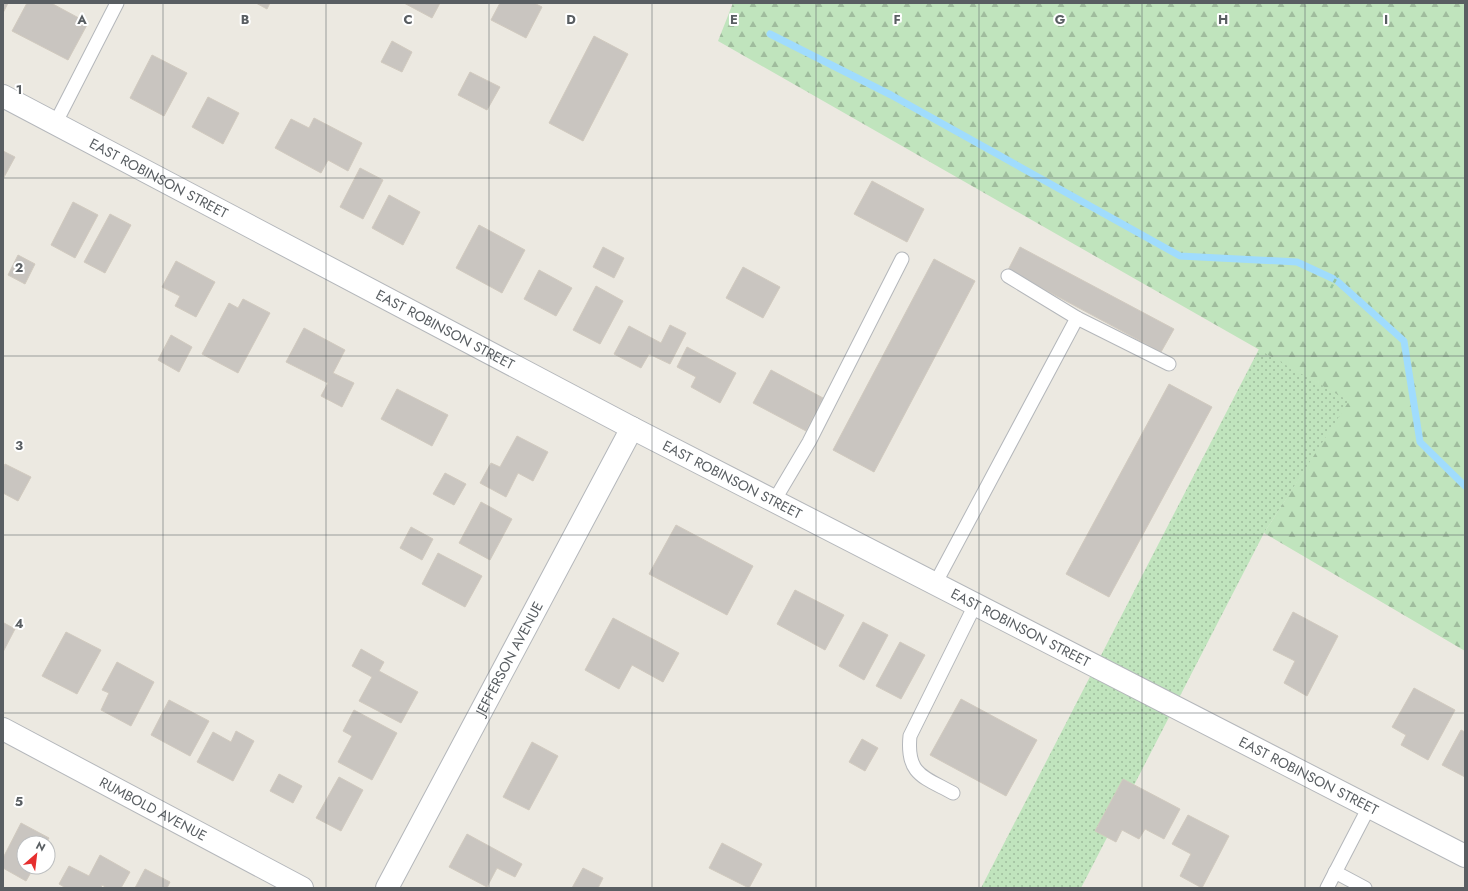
<svg xmlns="http://www.w3.org/2000/svg" width="1468" height="891" font-family="Jost,sans-serif">
  <style>
    .grass { fill: url(#grass-dots) }
    .forest { fill: url(#forest-firs) }
    .lines { fill: none; stroke-linecap: round; stroke-linejoin: round }
    .stream { stroke: #a0dcfd; stroke-width: 7 }
    .building { fill: #c9c5c0; stroke: #d1cabf }
    .service-casing { stroke: #b4b7bb; stroke-width: 15 }
    .minor-casing { stroke: #b4b7bb; stroke-width: 24 }
    .tertiary-casing { stroke: #b4b7bb; stroke-width: 24 }
    .path { stroke: #97c4a0; stroke-width: 2.5; stroke-dasharray: 4 2; stroke-linecap: butt }
    .service { stroke: #fff; stroke-width: 13 }
    .minor { stroke: #fff; stroke-width: 22 }
    .tertiary { stroke: #fff; stroke-width: 22 }
    .grid { fill: none; stroke: #595e62; stroke-width: 1; stroke-opacity: 0.55 }
    .labels { text-anchor: middle; stroke-width: 4; stroke-linejoin: round; paint-order: stroke }
    .street-label { font-size: 14px; fill: #595e62; stroke: #fff }
    .grid-label { font-size: 13px; text-anchor: middle; font-weight: bold; fill: #595e62; stroke: #fff; stroke-width: 4; stroke-linejoin: round; paint-order: stroke }
  </style>
  <defs>
    <pattern id="grass-dots" width="8" height="8" patternUnits="userSpaceOnUse"><rect width="8" height="8" fill="#c0e4bd"/><path d="M2 2h.1M6 6h.1" fill="none" stroke="#9fbc9d" stroke-width="1.8" stroke-linecap="round"/></pattern>
    <pattern id="forest-firs" width="22" height="20" patternUnits="userSpaceOnUse"><rect width="22" height="20" fill="#c0e4bd"/><path d="M5 1l3.5 6h-7zM16 11l3.5 6h-7z" fill="#9fbc9d"/></pattern>
  </defs>
  <rect width="100%" height="100%" fill="#ece9e1"/>
  <path class="grass" d="M1259,349L1350,401L1264,533L1081,888H981Z"/>
  <path class="forest" d="M733,3H1465V651L1264,533L1349,401L718,41Z"/>
  <g class="lines">
    <path class="stream" d="M770,34L891,95L1180,256L1297,262L1336,280L1404,341L1420,442L1465,486"/>
  </g>
  <g class="building">
    <path d="M3,3H8L3,13Z"/>
    <path d="M27,3H51L88,23L68,60L12,31Z"/>
    <path d="M256,3H270L267,9Z"/>
    <path d="M404,3H440L432,18Z"/>
    <path d="M500,3H534L542,7L526,38L491,20Z"/>
    <path d="M594,36L628,54L583,141L549,123Z"/>
    <path d="M392,41L412,52L402,72L381,62Z"/>
    <path d="M152,55L187,73L164,116L130,98Z"/>
    <path d="M470,72L500,87L487,110L458,95Z"/>
    <path d="M208,97L239,113L223,144L192,127Z"/>
    <path d="M314,118L362,143L348,171L328,160L321,173L275,148L291,119L309,128Z"/>
    <path d="M3,151L15,157L3,179Z"/>
    <path d="M360,168L383,180L363,219L340,207Z"/>
    <path d="M872,181L924,209L907,242L854,214Z"/>
    <path d="M389,195L420,212L403,245L372,228Z"/>
    <path d="M73,202L98,215L75,258L51,245Z"/>
    <path d="M110,214L131,225L105,273L84,262Z"/>
    <path d="M479,225L525,250L502,293L456,268Z"/>
    <path d="M603,247L624,258L614,278L593,267Z"/>
    <path d="M1020,247L1174,329L1161,352L1008,270Z"/>
    <path d="M18,255L35,264L25,284L8,275Z"/>
    <path d="M934,259L975,281L874,472L833,450Z"/>
    <path d="M176,261L215,282L196,317L175,306L180,296L162,287Z"/>
    <path d="M743,267L780,287L763,318L726,298Z"/>
    <path d="M539,270L572,288L556,316L524,299Z"/>
    <path d="M596,286L623,301L600,344L573,330Z"/>
    <path d="M243,299L270,313L238,373L202,354L229,303L238,308Z"/>
    <path d="M670,325L686,333L670,364L649,354L641,368L614,354L629,326L661,343Z"/>
    <path d="M304,328L345,350L333,373L354,383L342,407L321,396L328,383L286,362Z"/>
    <path d="M171,335L192,347L179,372L158,360Z"/>
    <path d="M687,347L736,373L720,403L691,387L696,377L677,367Z"/>
    <path d="M771,370L823,398L806,431L753,403Z"/>
    <path d="M1169,384L1212,407L1109,597L1066,574Z"/>
    <path d="M397,389L448,415L432,446L381,419Z"/>
    <path d="M517,436L548,452L533,481L518,473L506,497L480,483L491,463L500,467Z"/>
    <path d="M5,464L31,477L18,501L3,493V468Z"/>
    <path d="M445,473L466,484L454,505L433,494Z"/>
    <path d="M481,502L512,519L490,560L459,543Z"/>
    <path d="M676,525L753,566L727,615L649,574Z"/>
    <path d="M411,527L433,539L422,560L400,548Z"/>
    <path d="M438,553L482,576L465,607L422,584Z"/>
    <path d="M795,590L844,615L825,650L777,624Z"/>
    <path d="M1293,612L1338,636L1307,696L1284,683L1295,661L1273,650Z"/>
    <path d="M613,618L679,653L663,682L632,665L619,689L585,670Z"/>
    <path d="M863,622L888,635L864,680L839,666Z"/>
    <path d="M4,623L15,629L3,652V625Z"/>
    <path d="M66,632L101,650L77,694L42,676Z"/>
    <path d="M900,642L925,655L901,699L876,686Z"/>
    <path d="M361,649L384,662L379,671L418,692L401,723L359,701L372,677L352,666Z"/>
    <path d="M117,662L154,682L131,726L101,710L109,693L102,690Z"/>
    <path d="M1414,688L1455,710L1428,760L1401,745L1406,735L1392,727Z"/>
    <path d="M961,699L1037,740L1006,796L930,755Z"/>
    <path d="M169,700L209,721L190,756L151,735Z"/>
    <path d="M354,710L397,733L372,780L338,762L352,736L343,731Z"/>
    <path d="M1461,730L1465,732V777L1442,765Z"/>
    <path d="M236,731L254,741L233,781L197,762L213,732L231,742Z"/>
    <path d="M862,739L878,748L865,771L849,762Z"/>
    <path d="M532,742L558,756L529,810L503,797Z"/>
    <path d="M279,774L302,786L293,803L270,791Z"/>
    <path d="M339,777L363,790L341,831L316,818Z"/>
    <path d="M1123,779L1180,809L1164,839L1145,829L1139,839L1122,830L1116,842L1095,831Z"/>
    <path d="M1188,815L1229,836L1202,888L1180,876L1191,854L1172,844Z"/>
    <path d="M21,823L49,838L46,843H24V867H34L26,881L3,868V858Z"/>
    <path d="M467,834L522,864L515,877L497,868L487,887L449,867Z"/>
    <path d="M722,843L762,864L749,888L709,868Z"/>
    <path d="M100,855L130,872L121,888H107L102,885L101,888H66L59,884L69,866L89,876Z"/>
    <path d="M583,868L603,878L598,888H572Z"/>
    <path d="M145,869L170,882L167,888H135Z"/>
  </g>
  <g class="lines">
    <g class="service-casing">
      <g id="service">
        <path d="M55,124L117,3"/>
        <path d="M1008,276L1077,318L1169,364"/>
        <path d="M774,501L809,442L902,259"/>
        <path d="M935,584L1077,318"/>
        <path d="M953,793C924,777 906,775 910,736L975,605"/>
        <path d="M1335,872L1365,888"/>
        <path d="M1327,888L1369,807"/>
      </g>
    </g>
    <g class="minor-casing">
      <g id="minor">
        <path id="s1" d="M3,729L302,888"/>
        <path id="s2" d="M387,888L632,428"/>
      </g>
    </g>
    <g class="tertiary-casing">
      <g id="tertiary">
        <path id="s3" d="M3,96L632,428L1465,856"/>
      </g>
    </g>
    <path class="path" d="M1331,288L1338,275"/>
    <use href="#service" class="service"/>
    <use href="#minor" class="minor"/>
    <use href="#tertiary" class="tertiary"/>
  </g>
  <path class="grid" d="M163,3V888M326,3V888M489,3V888M652,3V888M816,3V888M979,3V888M1142,3V888M1305,3V888M3,178H1465M3,356H1465M3,535H1465M3,713H1465"/>
  <g class="labels">
    <g class="street-label">
      <text dy="5" stroke="none"><textPath href="#s3" startOffset="176">EAST ROBINSON STREET</textPath></text>
      <text dy="5" stroke="none"><textPath href="#s3" startOffset="500">EAST ROBINSON STREET</textPath></text>
      <text dy="5" stroke="none"><textPath href="#s3" startOffset="824">EAST ROBINSON STREET</textPath></text>
      <text dy="5" stroke="none"><textPath href="#s3" startOffset="1148">EAST ROBINSON STREET</textPath></text>
      <text dy="5" stroke="none"><textPath href="#s2" startOffset="260">JEFFERSON AVENUE</textPath></text>
      <text dy="5" stroke="none"><textPath href="#s3" startOffset="1472">EAST ROBINSON STREET</textPath></text>
      <text dy="5" stroke="none"><textPath href="#s1" startOffset="170">RUMBOLD AVENUE</textPath></text>
    </g>
  </g>
  <g class="grid-label">
    <text x="82" y="24">A</text>
    <text x="245" y="24">B</text>
    <text x="408" y="24">C</text>
    <text x="571" y="24">D</text>
    <text x="734" y="24">E</text>
    <text x="897" y="24">F</text>
    <text x="1060" y="24">G</text>
    <text x="1223" y="24">H</text>
    <text x="1386" y="24">I</text>
    <text x="19" y="94">1</text>
    <text x="19" y="272">2</text>
    <text x="19" y="450">3</text>
    <text x="19" y="628">4</text>
    <text x="19" y="806">5</text>
  </g>
  <rect width="1468" height="891" fill="none" stroke="#595e62" stroke-width="8"/>
  <g transform="translate(36 855) rotate(28)"><circle r="19" fill="#ffffff" stroke="#bdbfc0"/>
  <path d="M0-3L7 15L0 10L-7 15Z" fill="#e62e2e"/>
  <text y="-6" font-size="11" font-weight="bold" text-anchor="middle" fill="#595e62">N</text>
  </g>
</svg>
